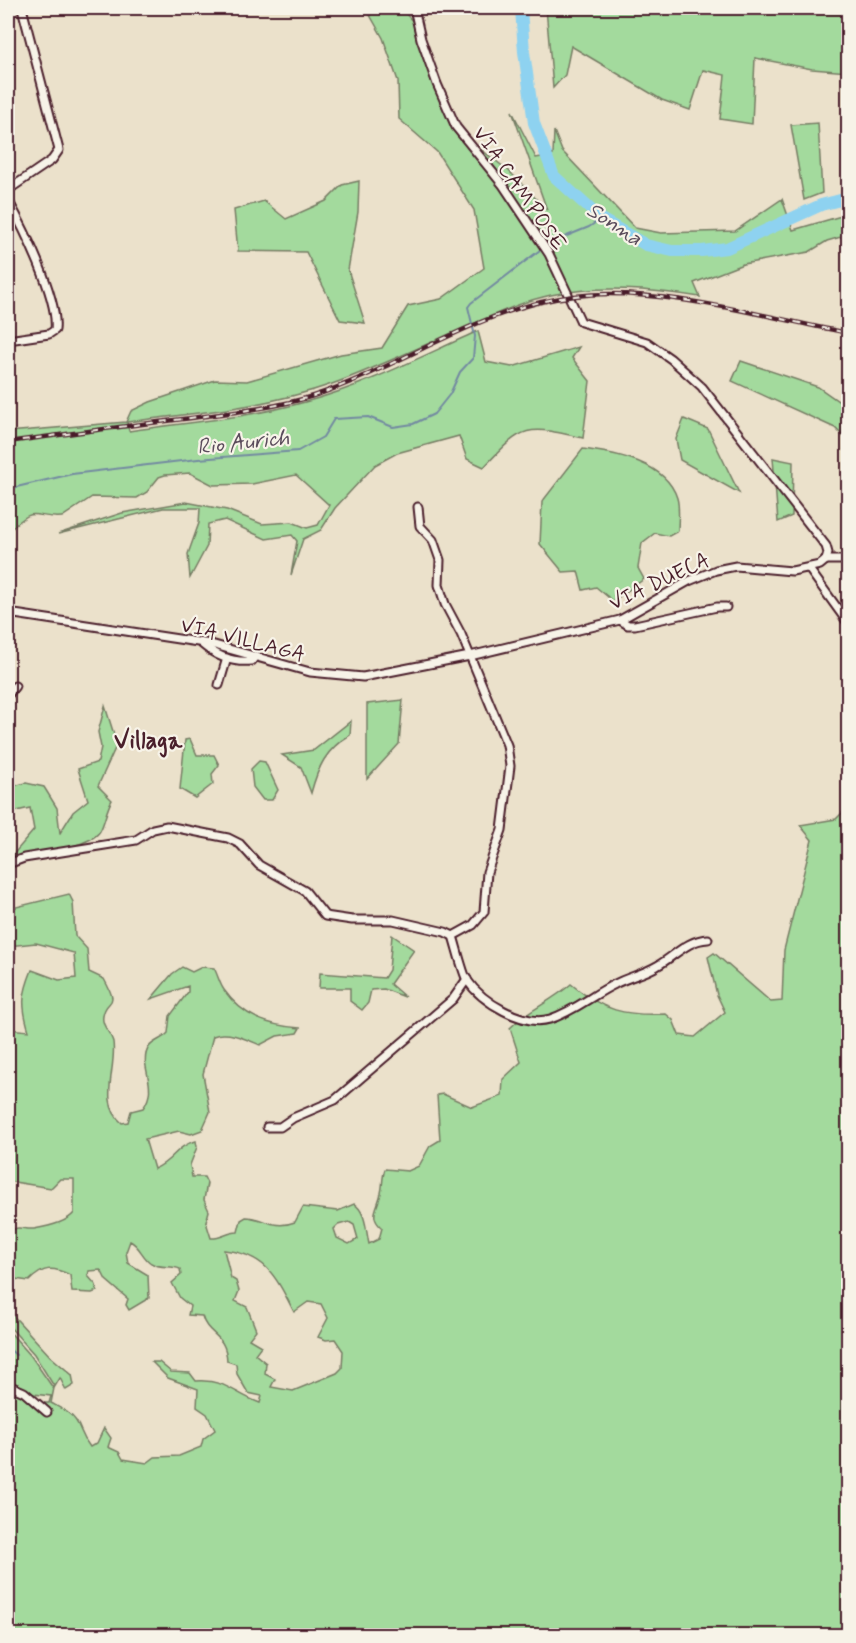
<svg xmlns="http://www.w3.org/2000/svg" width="856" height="1643" font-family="Mynerve,sans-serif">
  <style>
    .green { fill: #a3da9d; stroke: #767c64; stroke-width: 1.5; fill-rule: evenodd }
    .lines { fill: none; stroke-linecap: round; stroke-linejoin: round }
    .stream { stroke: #738aa1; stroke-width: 2 }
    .river { stroke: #8ed2f0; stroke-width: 12 }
    .minor-casing { stroke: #4a1f2b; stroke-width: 11 }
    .minor { stroke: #f7f3e8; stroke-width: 7 }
    .rail-casing { stroke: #4a1f2b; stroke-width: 4.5 }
    .rail { stroke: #f7f3e8; stroke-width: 2; stroke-dasharray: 7; stroke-linecap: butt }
    .labels { text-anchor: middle; stroke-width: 4.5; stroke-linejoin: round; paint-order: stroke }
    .street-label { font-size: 21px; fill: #4a1f2b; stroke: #f7f3e8 }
    .water-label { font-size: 22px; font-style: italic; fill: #5b4c5c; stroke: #f7f3e8 }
    .quarter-label { font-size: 24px; font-weight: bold; fill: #4a1f2b; stroke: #f7f3e8 }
  </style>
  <rect width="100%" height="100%" fill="#ebe1cb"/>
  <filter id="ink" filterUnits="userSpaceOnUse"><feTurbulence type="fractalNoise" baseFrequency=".0167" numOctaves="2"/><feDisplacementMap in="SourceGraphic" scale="12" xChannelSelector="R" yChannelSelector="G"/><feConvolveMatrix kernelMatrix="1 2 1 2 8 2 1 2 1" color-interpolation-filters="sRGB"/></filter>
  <g filter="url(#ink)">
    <g class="green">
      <path d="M366,8H401L413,22L453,128L509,171L547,210L512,111L536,158L553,155L554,131L562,151L635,228L661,233L735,231L782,199L793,230L848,214V235L827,241L809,252L743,264L694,283L700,297C650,289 600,285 551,295C523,301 496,314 470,325C424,345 379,367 332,384C267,407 195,413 127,422L129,431C188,422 248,418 305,402C365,386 422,356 478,331L486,362L512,367L579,347L572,358L590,381L583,438C527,425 524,424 484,467L467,459L459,436L397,453L375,465L335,508L321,530L303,539L291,575L297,541L292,535L266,539L225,520L208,524L207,546L190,578L188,554L199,523L200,508H163L58,534L122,513L186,502L227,510L262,524L292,522L307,528L318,525L329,505L296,475L252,484L213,485L190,473L165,475L159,477L147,492L137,498L92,497L62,517C31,519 37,503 8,532V432L126,422L131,411L150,402L215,380L247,381L341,354L382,348L408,306L441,299L484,268L474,210L437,152L399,119L398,81L383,38Z"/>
      <path d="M546,8H848V72L812,69L755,58L752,124L720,119L725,75L703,70L690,110L662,100L571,46L565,75L553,88Z"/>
      <path d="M818,123L822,193L804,200L791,125Z"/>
      <path d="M359,181L358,212L348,270L365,323L340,320L306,252L238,251L234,210L264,201L286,219L326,201L342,185Z"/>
      <path d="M741,361L818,387L848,408V441L835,428L732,381Z"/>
      <path d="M684,419L708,429L739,493L680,460L676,439Z"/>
      <path d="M583,449C615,453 666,462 677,498C680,508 678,521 678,531L669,536L655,533L642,543L638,568L644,579L613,601L596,587L583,590L578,571L563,572L540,544L542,502Z"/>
      <path d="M773,458L793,462L792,516L778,522Z"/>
      <path d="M403,700L399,744L367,779V704Z"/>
      <path d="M105,706L117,744L98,786L112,800C106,810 105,822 100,831C89,849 32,853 11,857L34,830L30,808L8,813V787L26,783L44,787L57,808L60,833L73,812L88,800L78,769L98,762L101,747L98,732Z"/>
      <path d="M351,721L350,735C326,749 318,767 311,793L301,767L282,755L314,750Z"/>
      <path d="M190,739L197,755H214L219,765L212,774L213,784L195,798L180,789L185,740Z"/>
      <path d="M259,761L265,762L278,790L272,800H263L253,787L251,769Z"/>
      <path d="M848,807V1635H8V1390L39,1403H49L51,1396L33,1394L23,1387L8,1383V1330L31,1356L53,1388L54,1386L34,1354L8,1325V1310L50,1356L72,1375L74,1385L66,1390L60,1378L54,1388L51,1403C60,1408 70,1412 76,1421C82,1430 81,1436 90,1447L97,1443L104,1428L111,1438L108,1447L119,1452L123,1459L147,1463L155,1457L179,1456L201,1447L203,1439L215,1430L207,1414L197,1407L198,1389L168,1378L152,1362H159L171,1372L190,1373L196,1381C226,1379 234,1394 260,1403L262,1396L248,1393L237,1374L236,1364L227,1361C226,1333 207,1336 202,1316L188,1315L190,1306L180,1298L172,1283L181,1275L180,1269C170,1265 161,1269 151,1263C142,1257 140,1246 130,1241L126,1252L128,1263L148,1275L149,1298L129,1310L126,1305L128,1299L106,1280L101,1270L89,1271L88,1276L96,1285L97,1291L92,1293L72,1292L70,1275C52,1266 43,1267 29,1281L8,1278V1233C17,1224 23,1230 34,1229C46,1227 67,1222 74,1213V1179H60L51,1188L8,1181V1029L29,1031C21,1005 22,995 32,970L59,980L76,978L74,953L36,943L8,946V909L69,894L73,902L75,936L87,949L89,972L104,979C121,1010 106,996 103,1016C101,1026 111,1033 113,1042C117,1068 98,1103 122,1123L128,1122L131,1111L143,1108C160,1086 137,1065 149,1047C153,1041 163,1039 168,1033L170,1016L188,992V986L151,999L172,974L182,967L192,972L202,967L214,968C218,975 219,983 224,990C243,1017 269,1026 300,1028L297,1033L277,1036L260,1045C246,1039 228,1030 213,1036L203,1074L210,1112L202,1130L191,1134L179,1131L145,1139L154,1169C173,1162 176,1145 196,1141L197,1147L190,1165L192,1177H204L207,1183L204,1200L209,1211L206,1222L211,1238C220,1239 228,1232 238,1232L241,1220L246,1217C265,1218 273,1230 295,1222L303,1207L338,1211L354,1204C366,1211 366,1231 369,1244L379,1239L382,1228C368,1216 378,1208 381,1193C383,1185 382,1177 385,1169L408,1171L419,1166L430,1146L440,1140L437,1095L443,1094L472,1107L502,1096L503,1079L521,1062L510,1028C528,1010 551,1002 571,984C603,1011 625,1016 666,1014L673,1020L679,1035L695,1037L725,1012L717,995L708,957L714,953L771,1002L782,1001L784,950L812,840L800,825L836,819ZM349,1222L354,1225L358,1239L349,1244L337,1238L334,1229L338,1225ZM224,1250C266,1254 276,1277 294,1312L308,1302L321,1304L328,1318L318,1337L326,1340L335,1339L343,1351L342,1368L337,1373L293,1391L271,1387L275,1379L265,1374L266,1363L255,1354L261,1346L249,1339L256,1330L247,1307L235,1301L239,1291L236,1281L231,1278Z"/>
      <path d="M392,935L414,950L390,984L405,997L384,989L371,990L368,1003L362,1010L350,1001V988H319L320,973L384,978L389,970Z"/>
    </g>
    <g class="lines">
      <g class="stream">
        <path d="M547,244L589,227L601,219"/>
        <path d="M8,489L72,474L198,459L298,451L323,437L334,419L368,417L393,427L413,424L434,414L450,394L460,372L473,358L475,336L468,307L471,303L540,250"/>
        <path d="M8,1348L16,1355"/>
      </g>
      <path class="river" d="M521,8L524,52L534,123L554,176L601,219L646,245L672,251H702L727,248L821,205L848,198"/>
      <g class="minor-casing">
        <g id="minor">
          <path d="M414,8L421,39L437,84L456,127L503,185L549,254L581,322L647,342L671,359L702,387L826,546L828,553L826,560"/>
          <path d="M8,190L52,160L59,150L22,8"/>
          <path d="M8,200C23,227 59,299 55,330L49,334L8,340"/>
          <path d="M418,507L420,526L433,540L440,560L439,585L445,604L461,634L507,745L510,766L502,830L487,872L484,912L473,925L453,936"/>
          <path d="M826,560H848"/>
          <path d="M809,569L848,623"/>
          <path d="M8,613L211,644L310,672L363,677L470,656L620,620L689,581L716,570L736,566L792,571L820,565L826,560"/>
          <path d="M620,620L628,625H635L717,607H726"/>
          <path d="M202,644C216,656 233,663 252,661L255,656"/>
          <path d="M219,685L227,658"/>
          <path d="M8,695L15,686"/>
          <path d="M8,864L24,858L136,840L153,829L167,826L228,838L240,844L259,865L305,891L325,916L352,920H393L445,932L453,936"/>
          <path d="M453,936C456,945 463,974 467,980C482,1002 523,1027 550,1019C575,1011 592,995 615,984C628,977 644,974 657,966C675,956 687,940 708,939"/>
          <path d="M267,1127H280L293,1118L335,1100L453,999L467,979"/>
          <path d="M8,1385L24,1392L47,1412"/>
        </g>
      </g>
      <use href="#minor" class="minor"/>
      <g class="rail-casing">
        <path id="rail" d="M8,442C66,434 125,426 183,419C226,413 271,409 313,396C400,368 483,306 575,296C659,286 765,317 848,333"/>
      </g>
      <use href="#rail" class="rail"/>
    </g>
  </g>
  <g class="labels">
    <g class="street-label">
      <text transform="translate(520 188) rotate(55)" y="7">VIA CAMPOSE</text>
      <text transform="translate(659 581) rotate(-25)" y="7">VIA DUECA</text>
      <text transform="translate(243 639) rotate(14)" y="7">VIA VILLAGA</text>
    </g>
    <g class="water-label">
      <text transform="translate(615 223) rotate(33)" y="8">Sonna</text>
      <text transform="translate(243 441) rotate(-6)" y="8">Rio Aurich</text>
    </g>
    <g class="quarter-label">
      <text x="148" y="748">Villaga</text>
    </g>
  </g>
  <rect width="856" height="1643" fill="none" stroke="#f7f3e8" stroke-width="30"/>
  <rect x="15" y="15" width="826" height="1613" fill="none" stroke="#4a1f2b" stroke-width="2" filter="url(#ink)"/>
</svg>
